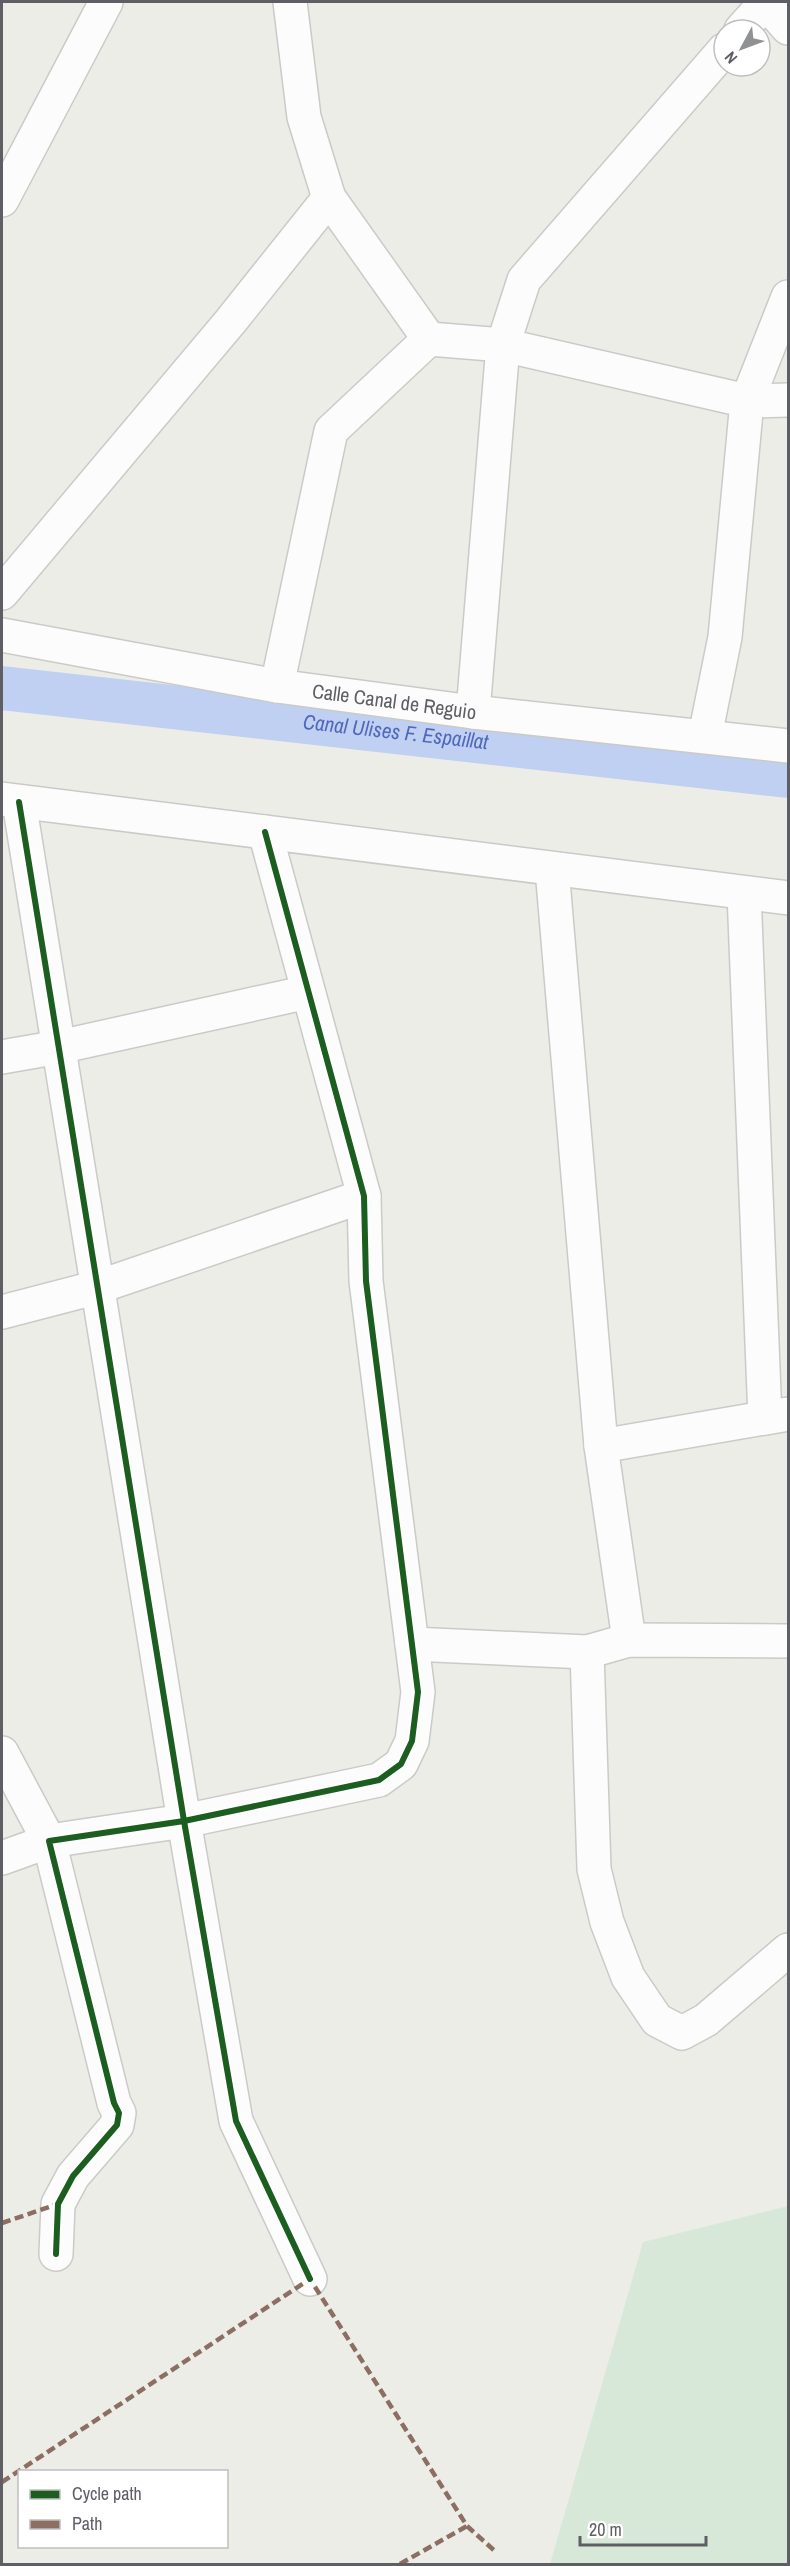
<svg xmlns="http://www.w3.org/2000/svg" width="790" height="2566" font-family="'Archivo Narrow',sans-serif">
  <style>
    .green { fill: #d7e8d9 }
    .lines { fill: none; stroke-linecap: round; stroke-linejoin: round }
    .canal { stroke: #c0d0f3; stroke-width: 44 }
    .street-casing { stroke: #cacac8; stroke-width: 36 }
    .street { stroke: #fcfcfc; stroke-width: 33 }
    .quiet { stroke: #8d6e63; stroke-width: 4.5; stroke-dasharray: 9 4.5; stroke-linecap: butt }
    .cycleway-casing { stroke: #fff; stroke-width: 10 }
    .cycleway { stroke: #1b5e20; stroke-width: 6 }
    .labels { text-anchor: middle; stroke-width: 4.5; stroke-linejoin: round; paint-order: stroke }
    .street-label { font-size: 20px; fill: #5e5f65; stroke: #fff }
    .water-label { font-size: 21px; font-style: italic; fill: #5168ba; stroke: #fff }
  </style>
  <rect width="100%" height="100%" fill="#edede8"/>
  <path class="green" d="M788,2206V2564H550L643,2242Z"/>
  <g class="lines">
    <path class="canal" id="s1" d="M2,688L788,776"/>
    <g class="street-casing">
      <g id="street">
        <path d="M290,2L304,117L329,198"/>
        <path d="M765,2L788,28"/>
        <path d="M741,30L766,2"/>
        <path d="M2,200L106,2"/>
        <path d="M2,593L230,322L329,198L429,339"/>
        <path id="s2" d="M2,635L277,686L473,712L788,746"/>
        <path d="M277,686L331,431L429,339L503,345L747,401L788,400"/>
        <path d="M473,712L503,345L524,280L724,50"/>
        <path d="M705,736L725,637L747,401L788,297"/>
        <path d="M2,799L788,898"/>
        <path d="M19,802L184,1821L236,2121L310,2279"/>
        <path d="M552,869L601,1446L629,1640"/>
        <path d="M744,893L765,1418"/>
        <path d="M2,1057L59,1047L308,992"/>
        <path d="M2,1312L98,1287L364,1196"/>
        <path d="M601,1446L788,1414"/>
        <path d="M412,1644L587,1652L629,1640L788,1641"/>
        <path d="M587,1652L594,1869L607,1922L628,1977L657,2020L682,2033L706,2020L788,1950"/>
        <path d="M2,1753L49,1841L2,1858"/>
        <path d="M56,2254L58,2204L73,2176L117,2125L119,2113L114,2103L49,1841L184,1821L379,1780L401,1764L412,1741L418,1692L366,1281L364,1196L265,832"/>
      </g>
    </g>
    <use href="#street" class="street"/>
    <g class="quiet">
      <path d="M2,2223L58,2204"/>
      <path d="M2,2482L310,2279L467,2526L497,2553"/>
      <path d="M400,2564L467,2526"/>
    </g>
    <g class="cycleway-casing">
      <g id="cycleway">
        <path d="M19,802L184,1821L236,2121L310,2279"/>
        <path d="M56,2254L58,2204L73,2176L117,2125L119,2113L114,2103L49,1841L184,1821L379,1780L401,1764L412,1741L418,1692L366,1281L364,1196L265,832"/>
      </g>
    </g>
    <use href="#cycleway" class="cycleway"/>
  </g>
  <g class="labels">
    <g class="street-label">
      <text dy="7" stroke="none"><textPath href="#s2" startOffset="398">Calle Canal de Reguio</textPath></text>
    </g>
    <g class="water-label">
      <text dy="7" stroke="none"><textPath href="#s1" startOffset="396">Canal Ulises F. Espaillat</textPath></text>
    </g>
  </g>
  <rect width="790" height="2566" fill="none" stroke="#5e5f65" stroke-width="6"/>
  <rect x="18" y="2470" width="210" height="78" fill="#ffffff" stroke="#bfbfc1" stroke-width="1.5"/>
  <rect x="30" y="2490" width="30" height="9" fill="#1b5e20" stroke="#bfbfc1" stroke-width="1.5"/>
  <text x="72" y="2500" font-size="18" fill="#5e5f65">Cycle path</text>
  <rect x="30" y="2520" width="30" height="9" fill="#8d6e63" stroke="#bfbfc1" stroke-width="1.5"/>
  <text x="72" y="2530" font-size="18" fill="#5e5f65">Path</text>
  <g transform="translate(742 48) rotate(229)"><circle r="28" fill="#ffffff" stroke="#bfbfc1" stroke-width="1.5"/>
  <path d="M0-4.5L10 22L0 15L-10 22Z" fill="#909193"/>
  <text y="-9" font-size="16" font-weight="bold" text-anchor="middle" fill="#5e5f65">N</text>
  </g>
  <path d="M580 2536v9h126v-9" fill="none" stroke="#5e5f65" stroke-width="3"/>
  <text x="589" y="2536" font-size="18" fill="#5e5f65" stroke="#ffffff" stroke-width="4.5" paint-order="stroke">20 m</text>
</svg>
